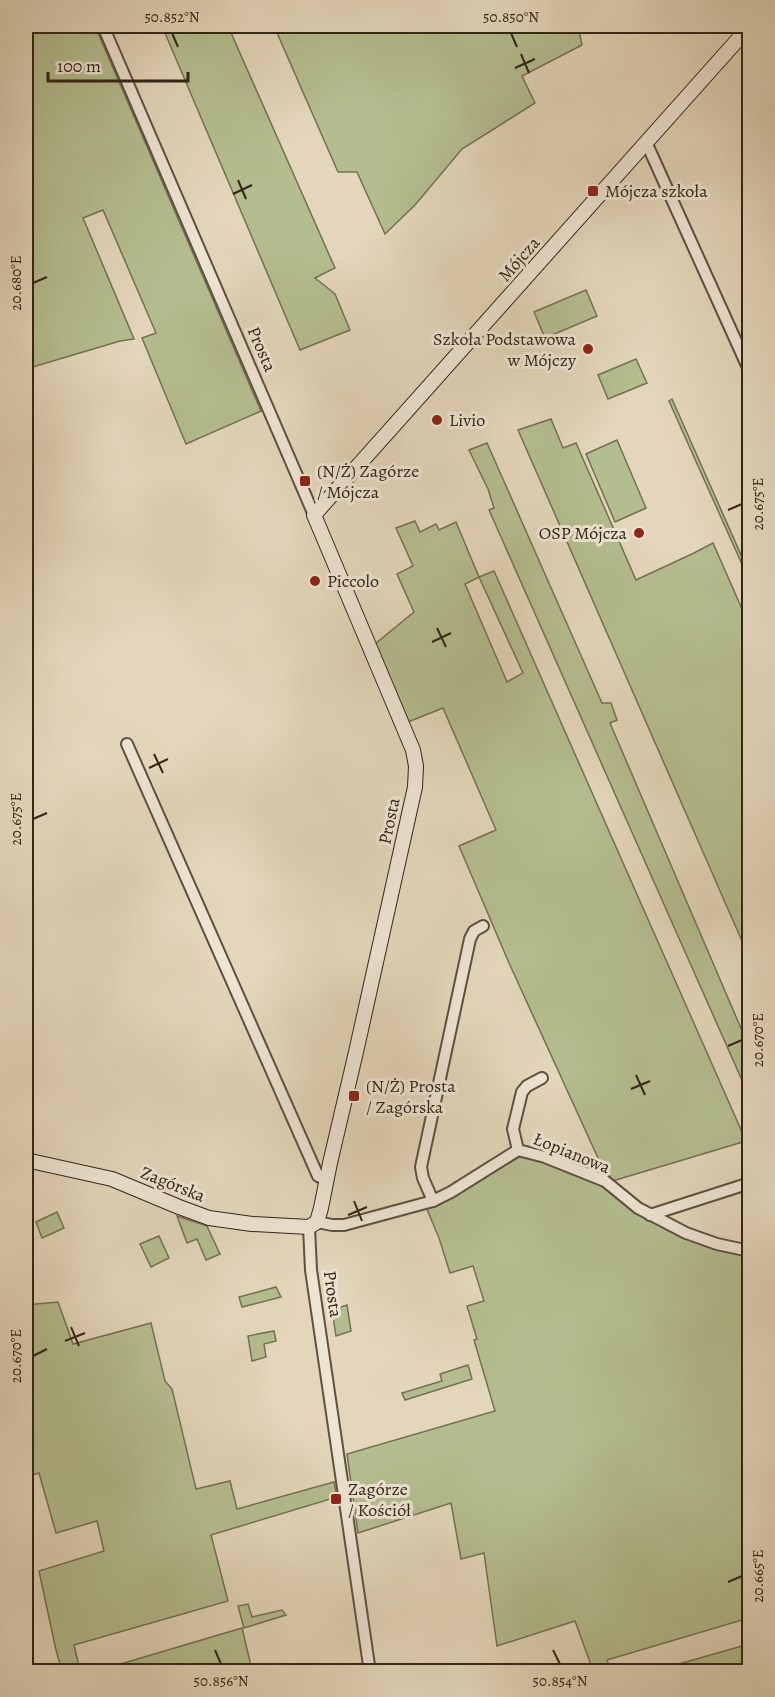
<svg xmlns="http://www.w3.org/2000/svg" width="775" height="1697" font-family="Alegreya,serif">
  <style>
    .green { fill: #b4bd8f; stroke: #727152; stroke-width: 1.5; fill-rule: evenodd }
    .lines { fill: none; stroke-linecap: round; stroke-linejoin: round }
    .street-casing { stroke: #5e513f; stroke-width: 14 }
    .secondary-casing { stroke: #312516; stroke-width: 16 }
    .street { stroke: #ede4d2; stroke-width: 10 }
    .secondary { stroke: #ede4d2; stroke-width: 14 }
    .ticks { fill: none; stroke: #312516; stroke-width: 2 }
    .poi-dot { fill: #8f2418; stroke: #ede4d2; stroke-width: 2 }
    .labels { text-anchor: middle; stroke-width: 6; stroke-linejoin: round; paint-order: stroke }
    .poi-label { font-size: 18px; fill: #312516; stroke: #ede4d2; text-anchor: start }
    .street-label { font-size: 18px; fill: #312516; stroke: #ede4d2 }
    .neatline { fill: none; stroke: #312516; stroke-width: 2 }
    .ticks-label { font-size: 15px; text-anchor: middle; fill: #312516 }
  </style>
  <rect width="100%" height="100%" fill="#e3d6ba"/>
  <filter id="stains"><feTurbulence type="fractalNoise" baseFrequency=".00333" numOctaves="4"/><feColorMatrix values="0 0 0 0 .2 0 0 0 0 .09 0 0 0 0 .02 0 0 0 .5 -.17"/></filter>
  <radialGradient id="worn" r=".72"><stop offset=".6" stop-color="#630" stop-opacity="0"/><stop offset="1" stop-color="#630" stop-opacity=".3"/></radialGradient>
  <g class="green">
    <path d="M26,26H95L261,411L186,444L142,338L156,333L103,210L83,218L134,339L120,341L26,369Z"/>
    <path d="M162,26H228L335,268L315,278L335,294L350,330L300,350Z"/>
    <path d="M274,26H578L582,45L522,76L535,103L462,149L415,205L385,234L357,172H338Z"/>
    <path d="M586,290L597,316L545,338L534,312Z"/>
    <path d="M636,359L647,383L608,399L598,375Z"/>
    <path d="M672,399L749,573V580L669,401Z"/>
    <path d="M551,419L563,448L576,443L636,580L692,554L713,543L749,625V957L518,430Z"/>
    <path d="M617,440L646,508L615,522L586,454Z"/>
    <path d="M487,443L602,703H611L617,720L610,723L749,1047V1096L489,510L494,508L488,489L469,450Z"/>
    <path d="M415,521L420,532L436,524L439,530L456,522L479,577L494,571L746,1141L609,1182L509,963L459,846L496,830L443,708L408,722L375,644L414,612L397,574L413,566L396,528ZM479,577L523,673L507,682L465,584Z"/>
    <path d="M526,1156L606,1186L632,1210L693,1240L749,1251V1618L607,1660L611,1671H569L591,1665L575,1621L497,1646L484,1553L461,1559L451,1503L358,1533L347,1454L495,1411L474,1340L477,1339L467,1306L484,1301L473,1266L450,1273L439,1238L426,1207L453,1197L519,1157Z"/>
    <path d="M57,1212L64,1228L42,1238L36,1222Z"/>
    <path d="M177,1216L207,1226L220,1254L206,1260L197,1239L187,1243Z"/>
    <path d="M159,1236L169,1258L151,1267L140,1244Z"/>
    <path d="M276,1287L281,1297L242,1307L239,1297Z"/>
    <path d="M58,1302L73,1344L151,1323L165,1381L172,1389L196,1489L230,1481L237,1509L334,1482L337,1497L211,1535L228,1601L74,1645L80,1671H62L56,1650L39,1571L104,1551L97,1521L56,1533L39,1473L26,1477V1305Z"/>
    <path d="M347,1305L351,1331L336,1336L332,1310Z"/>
    <path d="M274,1331L276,1341L264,1344L266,1357L252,1361L248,1336Z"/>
    <path d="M468,1365L472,1379L405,1400L402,1393L442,1381L440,1374Z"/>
    <path d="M248,1604L252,1617L282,1610L286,1615L244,1628L238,1606Z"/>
    <path d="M242,1628L251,1666L257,1665L259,1671H97Z"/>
    <path d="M749,1644V1671H654Z"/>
  </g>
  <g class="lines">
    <g class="street-casing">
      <g id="street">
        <path d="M103,26L314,515"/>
        <path d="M646,142L750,372"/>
        <path d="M127,744L318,1176L327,1180"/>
        <path d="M518,1150L513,1129L522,1092L527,1086L542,1078"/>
        <path d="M433,1201L423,1178L421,1167L470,939L474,931L483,926"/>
        <path d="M650,1215L750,1183"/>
        <path d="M317,1222L332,1225H344L433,1201L451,1192L518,1150L545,1157L605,1181L638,1208L686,1233L717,1244L745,1250"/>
        <path d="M309,1227L311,1270L370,1672"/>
      </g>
    </g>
    <g class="secondary-casing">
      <path id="secondary" d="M26,1160L112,1179L179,1207L209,1218L252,1224L309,1227L317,1222L321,1208L330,1163L356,1052L415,787L416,766L413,750L314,515L750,26"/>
    </g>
    <use href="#street" class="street"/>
    <use href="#secondary" class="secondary"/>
  </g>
  <path class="ticks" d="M172,33L178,47M511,33L517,47M521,54L529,73M515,68L535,59M238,180L246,199M233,194L252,185M33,283L47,277M728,510L742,504M437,628L446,647M432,642L451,633M154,754L163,773M149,768L168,759M33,819L47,813M728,1046L742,1040M636,1075L645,1095M631,1089L650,1081M354,1201L362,1221M348,1215L367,1207M71,1327L79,1346M65,1341L85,1333M33,1356L47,1349M728,1582L742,1576M215,1650L221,1664M553,1650L560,1664"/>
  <g class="poi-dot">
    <rect x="587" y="185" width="12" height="12" rx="3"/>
    <circle cx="588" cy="349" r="6"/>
    <circle cx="437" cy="420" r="6"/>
    <rect x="299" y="475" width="12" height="12" rx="3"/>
    <circle cx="639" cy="533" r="6"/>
    <circle cx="315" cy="581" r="6"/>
    <rect x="348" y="1090" width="12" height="12" rx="3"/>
    <rect x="330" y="1493" width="12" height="12" rx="3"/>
  </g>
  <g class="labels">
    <g class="poi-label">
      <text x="605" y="197">Mójcza szkoła</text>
      <text x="576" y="345" text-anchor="end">Szkoła Podstawowa<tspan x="576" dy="21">w Mójczy</tspan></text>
      <text x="449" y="426">Livio</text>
      <text x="317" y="477">(N/Ż) Zagórze<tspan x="317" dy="21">/ Mójcza</tspan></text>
      <text x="627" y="539" text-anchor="end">OSP Mójcza</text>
      <text x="327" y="587">Piccolo</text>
      <text x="366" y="1092">(N/Ż) Prosta<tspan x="366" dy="21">/ Zagórska</tspan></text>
      <text x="348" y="1495">Zagórze<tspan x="348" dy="21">/ Kościół</tspan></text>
    </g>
    <g class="street-label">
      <text transform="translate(519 259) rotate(-49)" y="6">Mójcza</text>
      <text transform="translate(262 349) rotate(67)" y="6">Prosta</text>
      <text transform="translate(389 821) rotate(-78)" y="6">Prosta</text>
      <text transform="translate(572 1153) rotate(22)" y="6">Łopianowa</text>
      <text transform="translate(173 1184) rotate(22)" y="6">Zagórska</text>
      <text transform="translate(333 1294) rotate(82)" y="6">Prosta</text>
    </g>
  </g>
  <rect width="775" height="1697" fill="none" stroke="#e3d6ba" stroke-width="66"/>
  <path d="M48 72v9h140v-9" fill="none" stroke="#312516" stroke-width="3"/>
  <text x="57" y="72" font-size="18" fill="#312516" stroke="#ede4d2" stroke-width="4.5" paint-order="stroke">100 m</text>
  <rect x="33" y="33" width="709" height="1631" class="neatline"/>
  <g class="ticks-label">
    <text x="172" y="22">50.852°N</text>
    <text x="511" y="22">50.850°N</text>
    <text transform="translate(16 283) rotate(-90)" y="5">20.680°E</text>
    <text transform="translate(758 504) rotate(-90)" y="5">20.675°E</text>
    <text transform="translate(16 819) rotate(-90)" y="5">20.675°E</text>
    <text transform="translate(758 1040) rotate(-90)" y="5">20.670°E</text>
    <text transform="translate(16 1356) rotate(-90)" y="5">20.670°E</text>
    <text transform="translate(758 1576) rotate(-90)" y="5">20.665°E</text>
    <text x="221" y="1686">50.856°N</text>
    <text x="560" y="1686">50.854°N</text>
  </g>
  <rect width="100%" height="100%" filter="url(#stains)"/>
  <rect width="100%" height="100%" fill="url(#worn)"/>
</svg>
